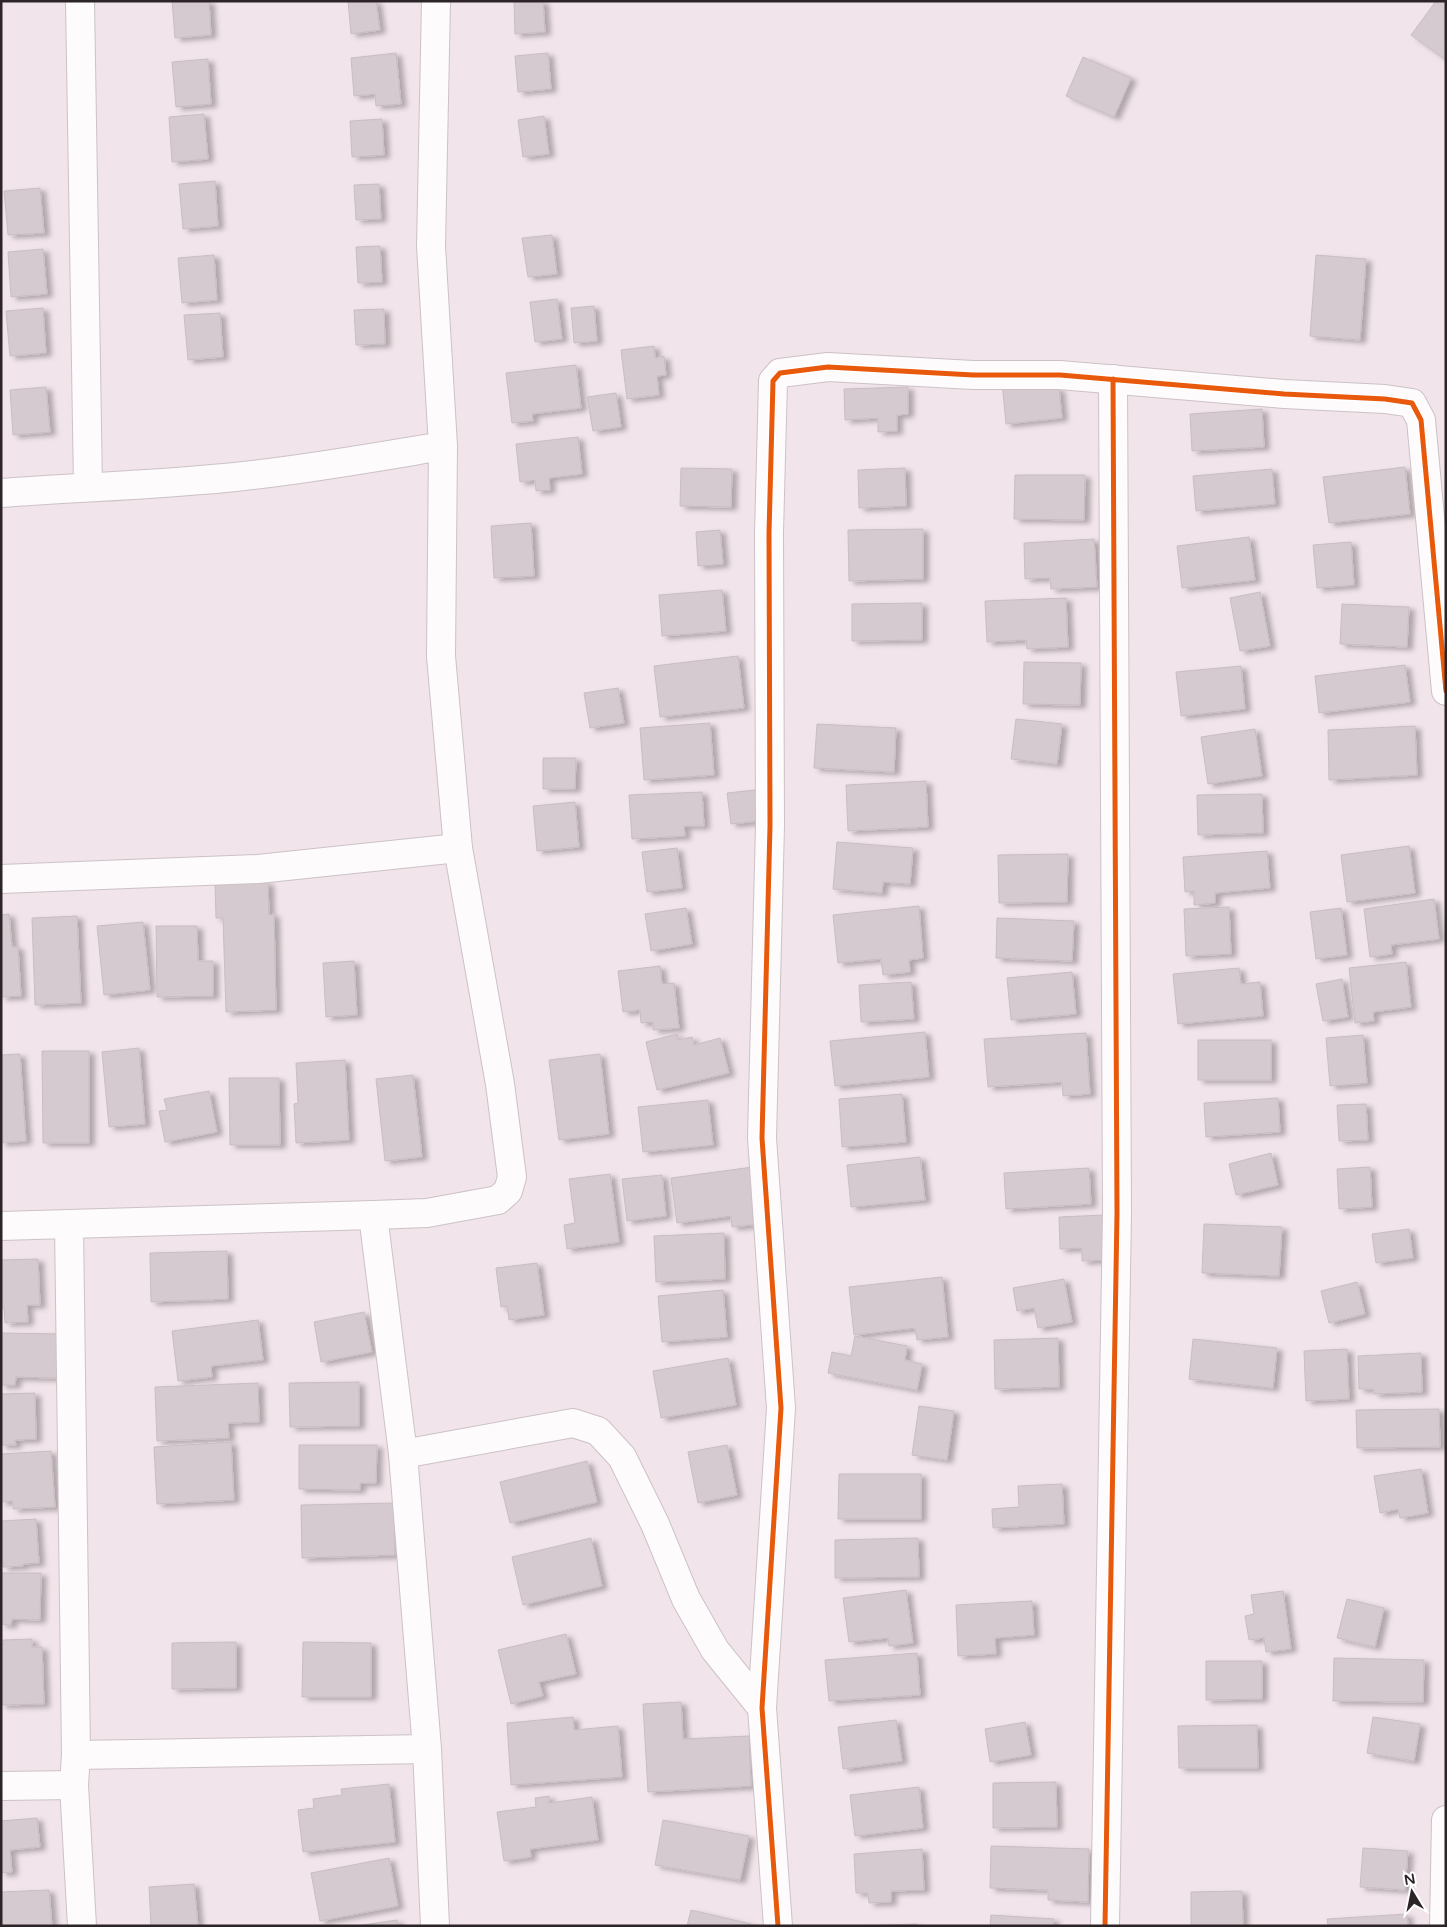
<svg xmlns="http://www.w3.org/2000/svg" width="1447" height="1927" font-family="'Varela Round',sans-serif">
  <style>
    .building { fill: #d5cacf; stroke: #c8bec2; filter: url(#shadow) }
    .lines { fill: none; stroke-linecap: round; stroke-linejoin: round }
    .street-casing { stroke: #ccc2c6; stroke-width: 30 }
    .street { stroke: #fdfbfc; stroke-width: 28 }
    .cycleway-casing { stroke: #fff; stroke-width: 8 }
    .cycleway { stroke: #e8590c; stroke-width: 5 }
  </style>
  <defs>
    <filter id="shadow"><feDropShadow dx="5.5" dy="3" stdDeviation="2.5" flood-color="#0004"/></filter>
  </defs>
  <rect width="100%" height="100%" fill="#f1e4ea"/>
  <g class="building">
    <path d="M172,1H209L211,35L175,38Z"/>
    <path d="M348,1H376L380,30L351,34Z"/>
    <path d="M514,1H543L545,32L515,34Z"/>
    <path d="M1436,1H1446V60L1411,35Z"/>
    <path d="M396,53L401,104L376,106L375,94L354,96L351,58Z"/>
    <path d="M548,53L551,89L518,92L515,56Z"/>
    <path d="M1083,57L1131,78L1114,117L1066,96Z"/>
    <path d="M208,59L211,104L176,107L172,62Z"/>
    <path d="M204,114L208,159L172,162L169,117Z"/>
    <path d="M544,116L549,154L523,157L518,120Z"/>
    <path d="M382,119L384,155L352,157L350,121Z"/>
    <path d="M215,181L218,226L183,229L179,184Z"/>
    <path d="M379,184L381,219L356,220L354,185Z"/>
    <path d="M40,188L44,233L8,235L4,191Z"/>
    <path d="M552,235L557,274L528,277L522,238Z"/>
    <path d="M380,246L382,282L358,283L356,247Z"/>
    <path d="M43,249L47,294L11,297L8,252Z"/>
    <path d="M214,255L217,300L182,303L178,258Z"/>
    <path d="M1316,255L1366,259L1360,340L1310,336Z"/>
    <path d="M557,299L562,339L535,342L530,302Z"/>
    <path d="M594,306L597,341L574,343L571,308Z"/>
    <path d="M43,308L46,353L10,356L6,311Z"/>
    <path d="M384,309L385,344L356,345L354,310Z"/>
    <path d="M220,313L223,357L188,360L184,315Z"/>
    <path d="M654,346L655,358L664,356L666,375L657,376L659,395L627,399L621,350Z"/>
    <path d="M576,365L581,408L532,414L533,421L512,423L506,373Z"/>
    <path d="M1048,377L1049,389L1059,388L1062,418L1006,424L1002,382Z"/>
    <path d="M46,387L50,432L13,435L10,390Z"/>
    <path d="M908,387V414L897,415V431L878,432V418L845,420L844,389Z"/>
    <path d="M616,393L621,427L593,431L587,397Z"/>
    <path d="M1262,409L1264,447L1192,451L1190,414Z"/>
    <path d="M578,437L582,474L549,478L550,490L536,491L535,480L520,482L516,444Z"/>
    <path d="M1405,467L1410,514L1329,523L1323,477Z"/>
    <path d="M681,468L732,469L731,507L680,506Z"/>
    <path d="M905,468L906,506L859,508L858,470Z"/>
    <path d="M1272,469L1275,504L1196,511L1193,476Z"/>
    <path d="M1015,475H1085L1084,520L1014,519Z"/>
    <path d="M531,523L534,576L494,578L491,526Z"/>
    <path d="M923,529V579L849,581L848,530Z"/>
    <path d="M720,530L723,564L698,566L696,532Z"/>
    <path d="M1249,537L1255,580L1182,588L1177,546Z"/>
    <path d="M1094,539L1097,587L1051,589L1050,578L1025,579L1024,543Z"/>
    <path d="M1351,542L1354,585L1317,588L1313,545Z"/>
    <path d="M722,590L726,631L662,636L659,595Z"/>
    <path d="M1260,592L1270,646L1240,651L1230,598Z"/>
    <path d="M1066,598L1068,647L1027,649L1026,640L987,642L985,601Z"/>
    <path d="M922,603V640L852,641V604Z"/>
    <path d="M1342,604L1409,607L1407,647L1340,644Z"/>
    <path d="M738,656L744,708L660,717L654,666Z"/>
    <path d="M1024,662L1081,663L1080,705L1023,704Z"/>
    <path d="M1405,665L1410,702L1319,713L1315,676Z"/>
    <path d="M1241,666L1245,709L1181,716L1176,672Z"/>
    <path d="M618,688L624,723L590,728L584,693Z"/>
    <path d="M1016,719L1062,724L1057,764L1011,759Z"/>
    <path d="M710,723L714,775L644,780L640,728Z"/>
    <path d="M817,724L896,728L894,772L814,768Z"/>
    <path d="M1415,726L1417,775L1329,780L1328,730Z"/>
    <path d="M1255,729L1262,776L1208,784L1201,737Z"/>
    <path d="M543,758H576L575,789H543Z"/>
    <path d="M926,781L928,827L848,831L846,785Z"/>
    <path d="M755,790L759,821L731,824L727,793Z"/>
    <path d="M702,792L704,826H684L685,836L632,839L629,795Z"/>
    <path d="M1262,794L1263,833L1198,835L1197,795Z"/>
    <path d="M575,802L579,847L537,851L533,806Z"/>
    <path d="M837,842L913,848L910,884L883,882L882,893L833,889Z"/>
    <path d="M1409,846L1415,893L1347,902L1341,855Z"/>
    <path d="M677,848L682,888L647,892L642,852Z"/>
    <path d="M1267,851L1270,888L1215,893V903L1194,905V891L1185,892L1183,857Z"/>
    <path d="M1068,854L1067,902L999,903L998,855Z"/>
    <path d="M268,882L269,915L274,914L276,1010L226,1012L223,918H216L215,883Z"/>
    <path d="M1434,899L1439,939L1391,945L1392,954L1370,957L1364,909Z"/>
    <path d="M919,906L923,958L909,960L910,972L883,975L881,959L838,963L833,915Z"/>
    <path d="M1229,907L1231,954L1186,956L1184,909Z"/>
    <path d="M686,908L692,944L651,951L645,914Z"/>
    <path d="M1341,908L1347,955L1316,959L1310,912Z"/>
    <path d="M9,914L12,947H18L21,996L1,997V915Z"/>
    <path d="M77,916L81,1003L35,1005L32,918Z"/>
    <path d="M997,918L1074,921L1072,961L996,958Z"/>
    <path d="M143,922L150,990L104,995L97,926Z"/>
    <path d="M156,926H197L198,961H213V996L157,997Z"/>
    <path d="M354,961L357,1015L326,1017L323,963Z"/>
    <path d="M1406,962L1411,1007L1373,1012L1374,1021L1355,1023L1349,968Z"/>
    <path d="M660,966L662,984L674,983L679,1028L653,1030V1022L641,1023L640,1010L623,1012L618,971Z"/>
    <path d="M1239,968L1241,984L1260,982L1263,1016L1178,1024L1173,974Z"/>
    <path d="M1072,972L1076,1014L1011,1020L1007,978Z"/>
    <path d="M1342,979L1348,1017L1323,1021L1316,984Z"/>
    <path d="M911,982L914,1019L861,1022L859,985Z"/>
    <path d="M925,1032L929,1077L835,1086L830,1041Z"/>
    <path d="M1086,1033L1090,1094L1063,1096L1062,1082L988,1087L984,1039Z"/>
    <path d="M677,1034L678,1040L692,1037L694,1045L720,1038L729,1073L657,1090L646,1042Z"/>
    <path d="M1363,1035L1367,1083L1330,1086L1326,1038Z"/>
    <rect x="1198" y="1040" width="73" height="40"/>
    <path d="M139,1048L145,1124L109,1127L102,1052Z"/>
    <path d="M42,1051H89V1143H43Z"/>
    <path d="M20,1054L26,1141L1,1143V1055Z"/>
    <path d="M600,1054L609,1134L559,1140L549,1060Z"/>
    <path d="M345,1060L349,1140L296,1143L294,1104L298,1103L296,1063Z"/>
    <path d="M413,1075L422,1157L385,1161L376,1079Z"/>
    <path d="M229,1078H279L280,1145H230Z"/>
    <path d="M209,1091L217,1132L165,1142L159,1111L167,1110L164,1099Z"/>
    <path d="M902,1094L906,1142L842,1147L839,1099Z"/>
    <path d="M1278,1098L1280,1132L1206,1137L1204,1103Z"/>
    <path d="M708,1100L713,1145L643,1152L638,1107Z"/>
    <path d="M1366,1104L1368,1140L1339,1141L1337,1105Z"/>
    <path d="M1271,1153L1278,1185L1236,1195L1229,1164Z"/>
    <path d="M920,1157L925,1200L851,1207L847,1165Z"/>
    <path d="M753,1167L760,1224L732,1227L731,1216L677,1223L671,1178Z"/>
    <path d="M1370,1167L1372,1207L1339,1209L1337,1169Z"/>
    <path d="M1089,1168L1091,1204L1006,1209L1004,1173Z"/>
    <path d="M610,1174L619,1242L567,1249L564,1225L575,1223L569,1179Z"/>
    <path d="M662,1175L666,1216L627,1221L622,1179Z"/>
    <path d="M1105,1215L1107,1260L1082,1261V1248L1060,1249L1059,1217Z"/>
    <path d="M1204,1224L1282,1227L1279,1276L1202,1273Z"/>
    <path d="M1409,1229L1413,1258L1376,1263L1372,1234Z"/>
    <path d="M724,1233L725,1279L656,1282L654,1236Z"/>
    <path d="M227,1251L228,1299L151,1302L150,1253Z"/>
    <path d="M38,1259L40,1305H27L28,1322L5,1323L4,1308H1V1260Z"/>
    <path d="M537,1263L544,1315L509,1320L507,1306L501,1307L496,1268Z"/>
    <path d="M942,1277L948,1337L917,1340L915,1328L854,1335L849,1287Z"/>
    <path d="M1064,1279L1072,1322L1038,1328L1034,1308L1017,1311L1013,1288Z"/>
    <path d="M1357,1282L1365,1314L1329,1323L1321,1291Z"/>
    <path d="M723,1290L727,1337L662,1342L658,1296Z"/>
    <path d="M364,1312L372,1352L321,1362L314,1322Z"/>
    <path d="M258,1320L263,1360L211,1366L212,1377L178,1381L172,1331Z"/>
    <path d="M1,1333L59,1334V1378L16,1377L15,1385H1Z"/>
    <path d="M855,1336L907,1346L905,1360L922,1364L917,1390L828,1373L832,1352L851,1356Z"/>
    <path d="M1058,1338L1059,1387L995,1389L994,1340Z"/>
    <path d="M1193,1339L1277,1348L1273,1388L1189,1379Z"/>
    <path d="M1347,1349L1349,1399L1306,1401L1304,1351Z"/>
    <path d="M1421,1353L1422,1392L1374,1394V1389H1359L1358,1356Z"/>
    <path d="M728,1358L736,1405L661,1418L653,1371Z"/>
    <path d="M359,1382V1426L290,1427L289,1383Z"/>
    <path d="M258,1383L259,1422L228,1423L229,1438L157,1441L155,1387Z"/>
    <path d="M35,1393L36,1439L15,1440L16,1445H1V1394Z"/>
    <path d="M919,1406L954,1411L947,1460L912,1455Z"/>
    <path d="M1439,1409L1440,1447L1357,1448L1356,1410Z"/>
    <path d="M231,1442L234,1500L157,1504L154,1447Z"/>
    <path d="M299,1445H377L376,1483H360V1490L299,1489Z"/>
    <path d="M727,1445L737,1495L698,1503L688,1452Z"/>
    <path d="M51,1451L55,1507L13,1509V1501L1,1502V1454Z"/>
    <path d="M587,1461L597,1502L510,1523L500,1482Z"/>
    <path d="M1421,1469L1428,1513L1400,1518L1398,1509L1380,1513L1374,1476Z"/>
    <path d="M839,1474H921V1519H838Z"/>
    <path d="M1062,1484L1064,1524L993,1528L992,1509L1019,1507L1018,1486Z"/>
    <path d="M394,1503L395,1555L302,1558L301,1505Z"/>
    <path d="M36,1519L39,1563L23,1564V1566L3,1567V1562H1V1521Z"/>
    <path d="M591,1538L602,1586L523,1605L512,1557Z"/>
    <path d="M918,1538L919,1577L835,1578V1540Z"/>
    <path d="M1,1573H41L40,1620L12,1619L11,1625L1,1624Z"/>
    <path d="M906,1590L913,1643L889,1646L888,1638L849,1642L843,1598Z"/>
    <path d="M1283,1591L1291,1649L1266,1652L1264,1638L1249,1640L1245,1616L1254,1614L1251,1595Z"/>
    <path d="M1347,1599L1384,1608L1375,1647L1337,1638Z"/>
    <path d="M1032,1601L1034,1635L995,1638L996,1654L958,1656L956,1605Z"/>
    <path d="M566,1634L576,1674L539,1682L543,1696L511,1704L498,1650Z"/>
    <path d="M32,1639V1647H42L44,1704L1,1705V1644H3V1640Z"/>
    <path d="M236,1642V1688L172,1689V1643Z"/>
    <path d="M303,1642L371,1643V1697H302Z"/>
    <path d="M917,1653L920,1695L829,1701L825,1660Z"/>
    <path d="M1334,1658L1424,1660L1423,1702L1333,1701Z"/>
    <path d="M1206,1661H1262V1699L1206,1700Z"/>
    <path d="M681,1702L683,1739L749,1736L751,1786L648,1792L643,1704Z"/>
    <path d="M573,1717L574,1730L618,1726L622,1777L511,1785L507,1723Z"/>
    <path d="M1373,1717L1420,1724L1414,1761L1367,1753Z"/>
    <path d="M896,1720L902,1761L843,1769L838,1727Z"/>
    <path d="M1025,1722L1031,1755L990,1762L985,1729Z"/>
    <path d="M1257,1725L1258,1768H1179L1178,1726Z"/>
    <path d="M1056,1782L1057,1827L993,1828V1783Z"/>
    <path d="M389,1784L395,1842L303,1852L298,1810L314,1808L313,1799L342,1795L341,1789Z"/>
    <path d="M919,1787L923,1828L855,1836L850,1795Z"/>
    <path d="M549,1796V1803L592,1797L598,1840L530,1849L531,1857L504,1861L497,1812L536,1807L535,1798Z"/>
    <path d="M37,1818L40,1847L10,1850L12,1872L1,1873V1821Z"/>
    <path d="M663,1820L749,1836L740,1880L655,1865Z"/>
    <path d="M991,1846L1089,1849L1088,1902L1048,1900V1890L990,1888Z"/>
    <path d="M1363,1848L1408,1851L1405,1890L1360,1887Z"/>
    <path d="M922,1849L924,1890L891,1891V1902L869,1903L868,1893H856L854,1854Z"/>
    <path d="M389,1858L398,1906L320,1921L311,1873Z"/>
    <path d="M194,1884L198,1926H151L149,1887Z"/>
    <path d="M49,1890L52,1926H1V1892Z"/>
    <path d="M1242,1891L1243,1926H1191V1892Z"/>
    <path d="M691,1910L751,1924V1926H687Z"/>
    <path d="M1407,1914L1408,1926H1328L1327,1919Z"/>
    <path d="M991,1915L1054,1919L1053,1926H990Z"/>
    <path d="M397,1920L398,1926H356Z"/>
    <path d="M917,1924V1926H856Z"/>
  </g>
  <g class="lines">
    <g class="street-casing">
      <g id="street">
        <path d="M80,1L88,486"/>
        <path d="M1,493C82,487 163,485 244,476C310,469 377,457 443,446L431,246L436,1"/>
        <path d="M1,879L258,869L458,848"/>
        <path d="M373,1215L427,1213L498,1200L508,1191L512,1177L500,1084L458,848L441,656L443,446"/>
        <path d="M69,1224L76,1755L74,1785L82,1926"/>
        <path d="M1,1226L373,1215L403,1454L427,1749L435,1926"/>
        <path d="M403,1454L573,1423L598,1431L622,1457L655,1524L686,1599L715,1650L762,1708"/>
        <path d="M76,1755L427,1749"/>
        <path d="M1,1786L74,1785"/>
        <path d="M778,1926L762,1708L781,1408L762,1138L770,826L769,533L773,381L780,373L828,367L973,375H1060L1284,394L1385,399L1412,403L1421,420L1446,691"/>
        <path d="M1105,1926L1117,1213L1113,379"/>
        <path d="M1444,1926L1446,1820"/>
      </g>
    </g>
    <use href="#street" class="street"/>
    <g class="cycleway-casing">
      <g id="cycleway">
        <path d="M778,1926L762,1708L781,1408L762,1138L770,826L769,533L773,381L780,373L828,367L973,375H1060L1284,394L1385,399L1412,403L1421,420L1446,691"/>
        <path d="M1105,1926L1117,1213L1113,379"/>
      </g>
    </g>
    <use href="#cycleway" class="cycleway"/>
  </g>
  <rect width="1447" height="1927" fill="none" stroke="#2d2428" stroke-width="5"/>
  <g transform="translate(1412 1892) rotate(350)" stroke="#ffffff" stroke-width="4" paint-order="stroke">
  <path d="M0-4L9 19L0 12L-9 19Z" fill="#2d2428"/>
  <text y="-8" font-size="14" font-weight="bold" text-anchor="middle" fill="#2d2428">N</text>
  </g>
</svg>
